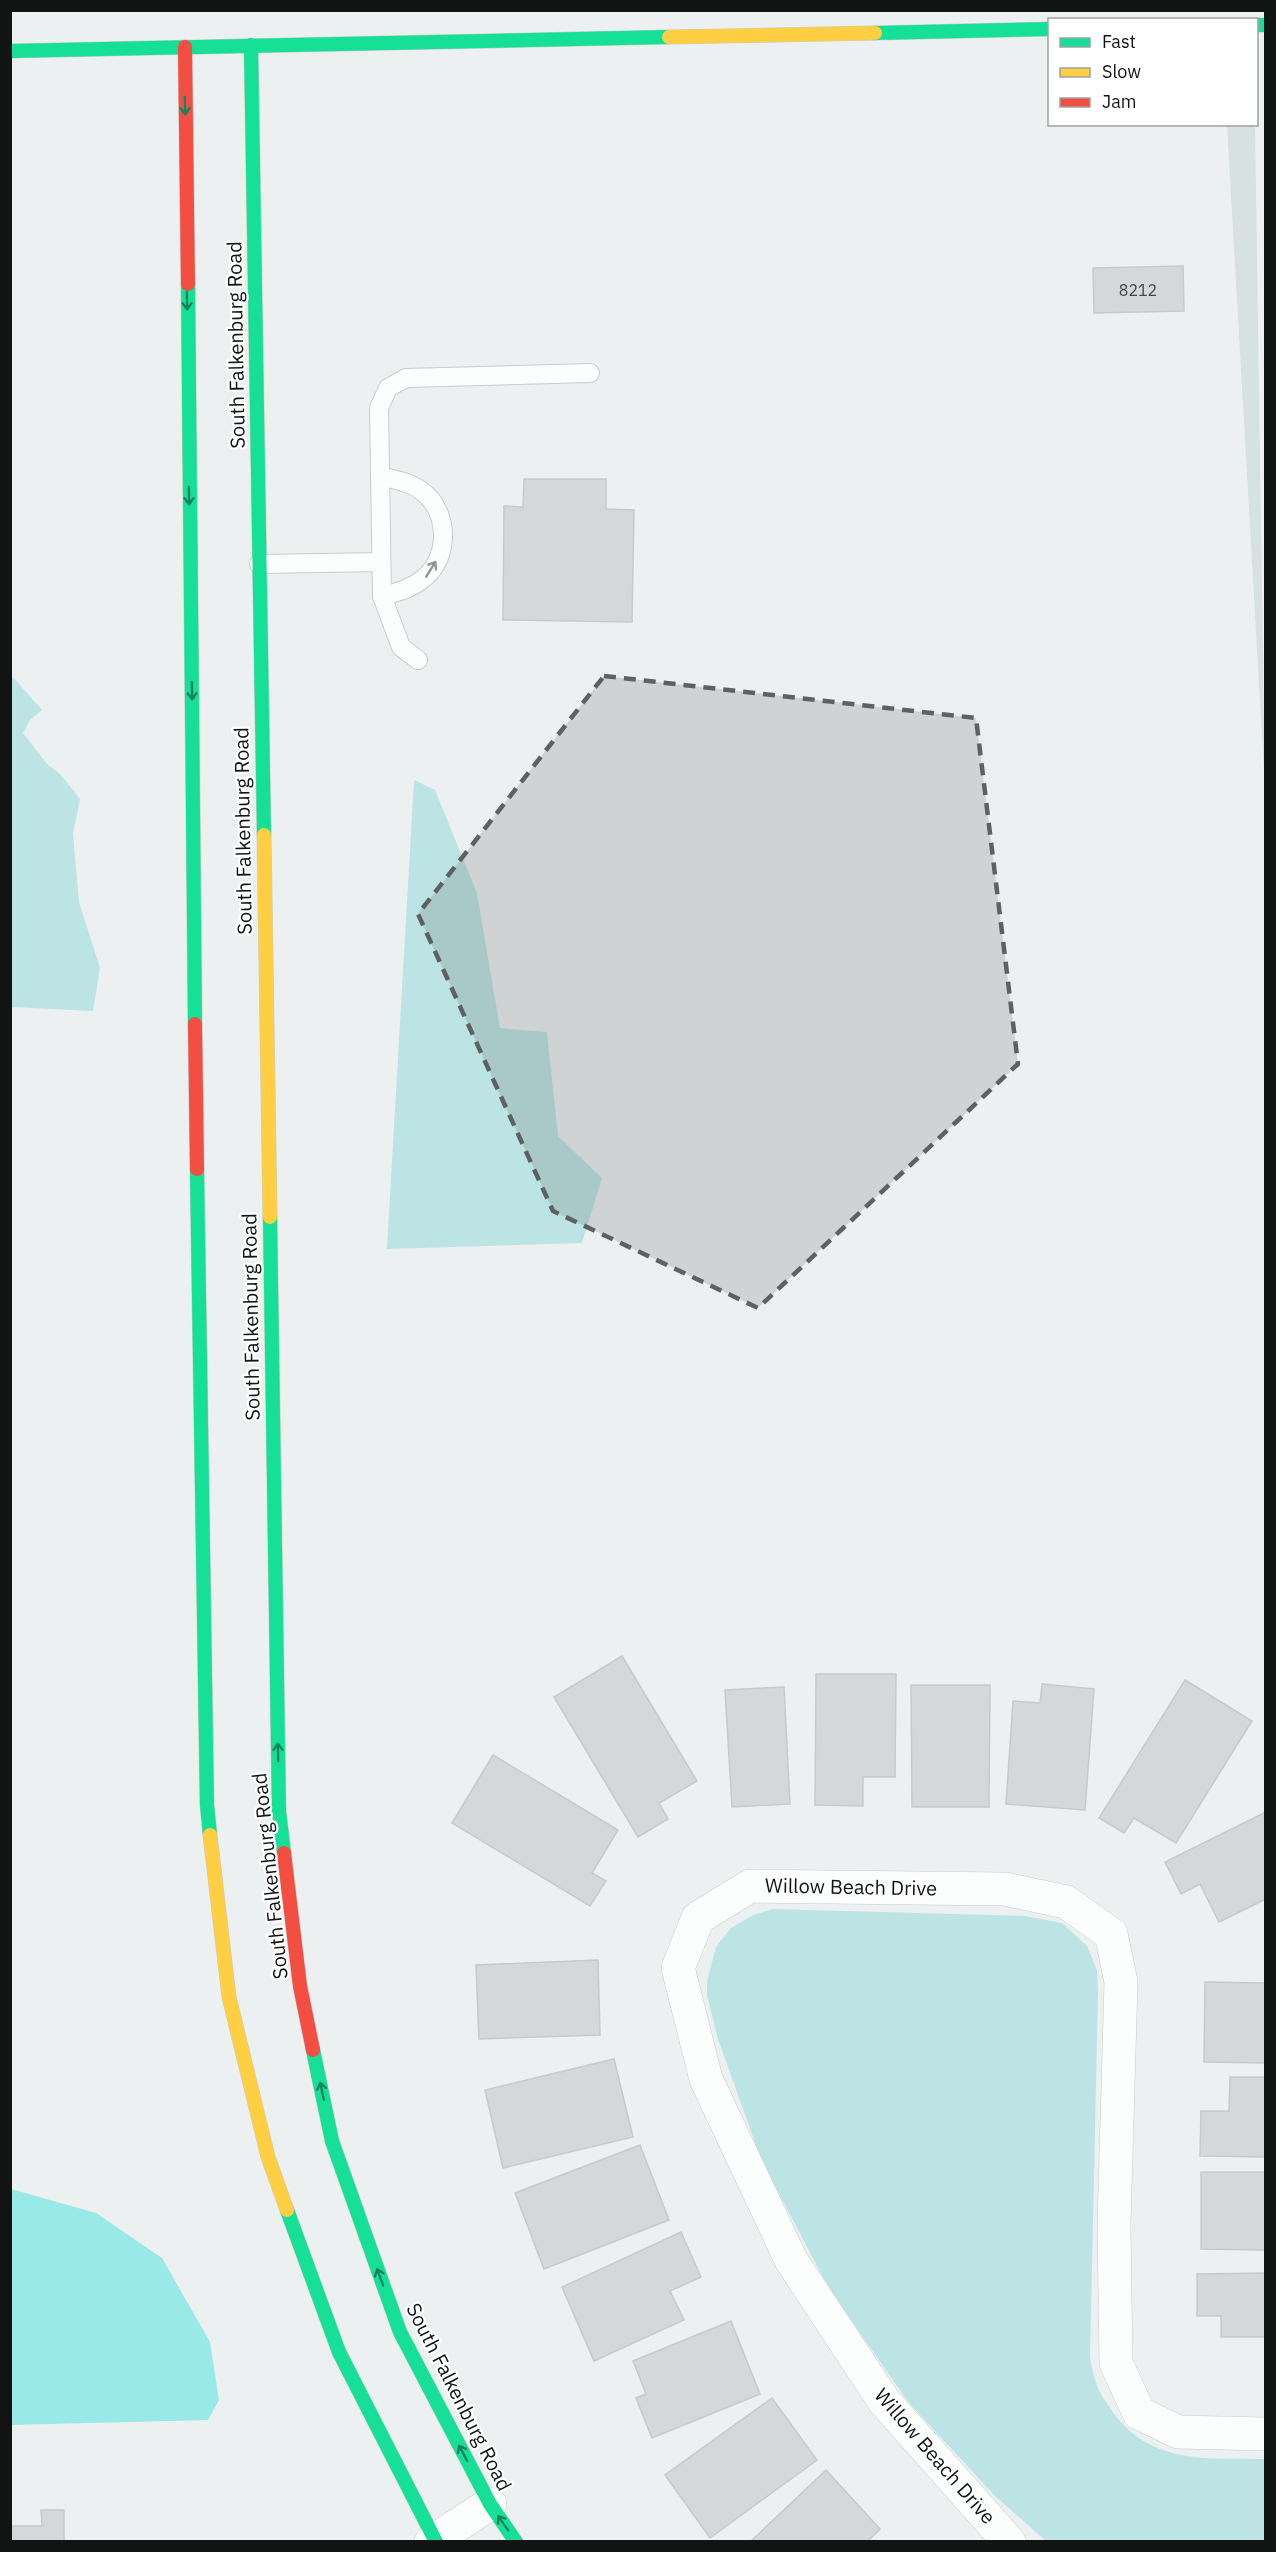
<svg xmlns="http://www.w3.org/2000/svg" width="1276" height="2552" font-family="'IBM Plex Sans',sans-serif">
  <style>
    .built { fill: #d7e1e1 }
    .green { fill: #bce4e4 }
    .water { fill: #99e9e9 }
    .building { fill: #d5d8d8; stroke: #c7caca; stroke-width: 1.5 }
    .lines { fill: none; stroke-linecap: round; stroke-linejoin: round }
    .lane-casing { stroke: #c9cccc; stroke-width: 20 }
    .street-casing { stroke: #c9cccc; stroke-width: 34 }
    .fast-casing { stroke: #c9cccc; stroke-width: 15 }
    .slow-casing { stroke: #c9cccc; stroke-width: 15 }
    .jam-casing { stroke: #c9cccc; stroke-width: 15 }
    .lane { stroke: #fcfdfd; stroke-width: 18 }
    .street { stroke: #fcfdfd; stroke-width: 33 }
    .fast { stroke: #16e098; stroke-width: 14 }
    .slow { stroke: #ffcf43; stroke-width: 14 }
    .jam { stroke: #f24e42; stroke-width: 14 }
    .oneway { stroke: #14845d }
    .oneway2 { stroke: #939494 }
    .marked { fill: #5e6161; fill-opacity: 0.2; stroke: #5e6161; stroke-width: 4.5; stroke-dasharray: 12 8; stroke-linejoin: round }
    .labels { text-anchor: middle; stroke-width: 4.5; stroke-linejoin: round; paint-order: stroke }
    .number-label { font-size: 16px; fill: #444646 }
    .street-label { font-size: 20px; fill: #121414; stroke: #fff }
  </style>
  <rect width="100%" height="100%" fill="#ecf0f0"/>
  <path class="built" d="M1227,125H1255L1265,789Z"/>
  <g class="green">
    <path d="M10,674L42,710L30,720L23,733L47,764L60,774L80,799L73,834L79,902L100,968L93,1011L11,1007Z"/>
    <path d="M414,780L435,790L477,893L500,1028L547,1032L558,1136L602,1178L582,1243L387,1249Z"/>
    <path d="M773,1909L1025,1916L1062,1923L1087,1946L1097,1970L1098,1994L1090,2357C1092,2367 1094,2379 1098,2388C1101,2395 1106,2402 1110,2408C1148,2465 1205,2458 1265,2459V2541H1046L995,2496L909,2403L828,2287L761,2159L718,2039L707,1995V1981L716,1947L731,1928L753,1915Z"/>
  </g>
  <path class="water" d="M11,2189L96,2213L162,2258L210,2342L219,2400L208,2420L11,2425Z"/>
  <g class="building">
    <path d="M1183,266L1184,311L1094,313L1093,268Z"/>
    <path d="M524,479H606V509L634,510L632,622L503,620L504,506L523,507Z"/>
    <path d="M622,1656L697,1781L659,1803L668,1819L638,1837L554,1697Z"/>
    <path d="M816,1674H896L895,1777H863V1806L815,1805Z"/>
    <path d="M1185,1680L1252,1721L1176,1843L1134,1818L1124,1833L1099,1818Z"/>
    <path d="M1042,1684L1094,1689L1085,1810L1006,1804L1013,1701L1040,1703Z"/>
    <path d="M911,1685H990L989,1807H912Z"/>
    <path d="M784,1687L790,1804L732,1807L725,1690Z"/>
    <path d="M493,1755L618,1830L592,1873L606,1881L590,1906L452,1823Z"/>
    <path d="M1266,1812V1899L1219,1922L1200,1884L1181,1894L1165,1862Z"/>
    <path d="M598,1960L600,2035L479,2039L476,1965Z"/>
    <path d="M1205,1982L1266,1983V2063L1204,2062Z"/>
    <path d="M614,2059L633,2137L503,2168L485,2090Z"/>
    <path d="M1230,2077H1266V2157L1200,2156L1201,2111H1229Z"/>
    <path d="M640,2145L669,2220L544,2269L515,2193Z"/>
    <path d="M1201,2172H1266V2250L1201,2249Z"/>
    <path d="M681,2232L701,2277L670,2291L684,2320L594,2361L562,2287Z"/>
    <path d="M1266,2273V2337H1221V2316H1197V2274Z"/>
    <path d="M731,2321L760,2394L652,2438L636,2398L646,2394L633,2361Z"/>
    <path d="M772,2398L817,2460L710,2538L665,2475Z"/>
    <path d="M826,2470L880,2529L867,2542H750Z"/>
    <path d="M41,2510H64V2542H10V2526H42Z"/>
  </g>
  <g class="lines">
    <g class="lane-casing">
      <g id="lane">
        <path d="M380,476C395,480 411,482 423,492C449,512 450,557 424,578C411,589 398,592 382,596"/>
        <path d="M259,564L381,562"/>
        <path d="M418,660L401,647L382,596L379,408L388,388L406,378L590,373"/>
      </g>
    </g>
    <g class="street-casing">
      <g id="street">
        <path d="M431,2542L490,2504"/>
        <path d="M1009,2542L884,2401L791,2260L706,2079L678,1968L698,1918L750,1886L1005,1889L1066,1902L1111,1934L1121,1982L1114,2225L1116,2363L1139,2413L1178,2432L1266,2434"/>
      </g>
    </g>
    <g class="fast-casing">
      <g id="fast">
        <path d="M1256,25H1266"/>
        <path d="M875,33L1050,29"/>
        <path d="M251,45L264,835"/>
        <path d="M10,51L669,37"/>
        <path d="M188,284L195,1024"/>
        <path d="M197,1169L207,1805L210,1835"/>
        <path d="M270,1217L279,1811L284,1853"/>
        <path d="M313,2050L332,2141L400,2332L490,2504L516,2542"/>
        <path d="M287,2210L339,2352L436,2542"/>
      </g>
    </g>
    <g class="slow-casing">
      <g id="slow">
        <path d="M669,37L875,33"/>
        <path d="M264,835L270,1217"/>
        <path d="M210,1835L229,1997L268,2157L287,2210"/>
      </g>
    </g>
    <g class="jam-casing">
      <g id="jam">
        <path d="M185,47L188,284"/>
        <path d="M195,1024L197,1169"/>
        <path d="M284,1853L300,1986L313,2050"/>
      </g>
    </g>
    <use href="#lane" class="lane"/>
    <use href="#street" class="street"/>
    <use href="#fast" class="fast"/>
    <use href="#slow" class="slow"/>
    <use href="#jam" class="jam"/>
  </g>
  <defs><path id="oneway-shaft" d="M-6 0H5M1.5-3L5.5 0L1.5 3" fill="none" stroke-width="1.6" stroke-linecap="round" stroke-linejoin="round" transform="scale(1.5)"/></defs>
  <g class="oneway">
    <use href="#oneway-shaft" transform="translate(185 106) rotate(89)"/>
    <use href="#oneway-shaft" transform="translate(187 301) rotate(89)"/>
    <use href="#oneway-shaft" transform="translate(189 496) rotate(89)"/>
    <use href="#oneway-shaft" transform="translate(192 691) rotate(89)"/>
    <use href="#oneway-shaft" transform="translate(278 1752) rotate(-91)"/>
    <use href="#oneway-shaft" transform="translate(322 2091) rotate(-102)"/>
    <use href="#oneway-shaft" transform="translate(380 2277) rotate(-110)"/>
    <use href="#oneway-shaft" transform="translate(463 2453) rotate(-118)"/>
    <use href="#oneway-shaft" transform="translate(503 2523) rotate(-125)"/>
  </g>
  <use class="oneway2" href="#oneway-shaft" transform="translate(431 569) rotate(-58)"/>
  <path class="marked" d="M604,676L976,718L1018,1064L758,1308L553,1211L418,914Z"/>
  <g class="labels">
    <g class="number-label">
      <text x="1138" y="296">8212</text>
    </g>
    <g class="street-label">
      <text transform="translate(236 345) rotate(-91)" y="7">South Falkenburg Road</text>
      <text transform="translate(243 831) rotate(-91)" y="7">South Falkenburg Road</text>
      <text transform="translate(251 1317) rotate(-91)" y="7">South Falkenburg Road</text>
      <text transform="translate(270 1876) rotate(-96)" y="7">South Falkenburg Road</text>
      <text transform="translate(851 1887) rotate(1)" y="7">Willow Beach Drive</text>
      <text transform="translate(459 2397) rotate(63)" y="7">South Falkenburg Road</text>
      <text transform="translate(935 2456) rotate(49)" y="7">Willow Beach Drive</text>
    </g>
  </g>
  <rect width="1276" height="2552" fill="none" stroke="#121414" stroke-width="24"/>
  <rect x="1048" y="18" width="210" height="108" fill="#ffffff" stroke="#a0a1a1" stroke-width="1.5"/>
  <rect x="1060" y="38" width="30" height="9" fill="#16e098" stroke="#a0a1a1" stroke-width="1.5"/>
  <text x="1102" y="48" font-size="18" fill="#121414">Fast</text>
  <rect x="1060" y="68" width="30" height="9" fill="#ffcf43" stroke="#a0a1a1" stroke-width="1.5"/>
  <text x="1102" y="78" font-size="18" fill="#121414">Slow</text>
  <rect x="1060" y="98" width="30" height="9" fill="#f24e42" stroke="#a0a1a1" stroke-width="1.5"/>
  <text x="1102" y="108" font-size="18" fill="#121414">Jam</text>
</svg>
